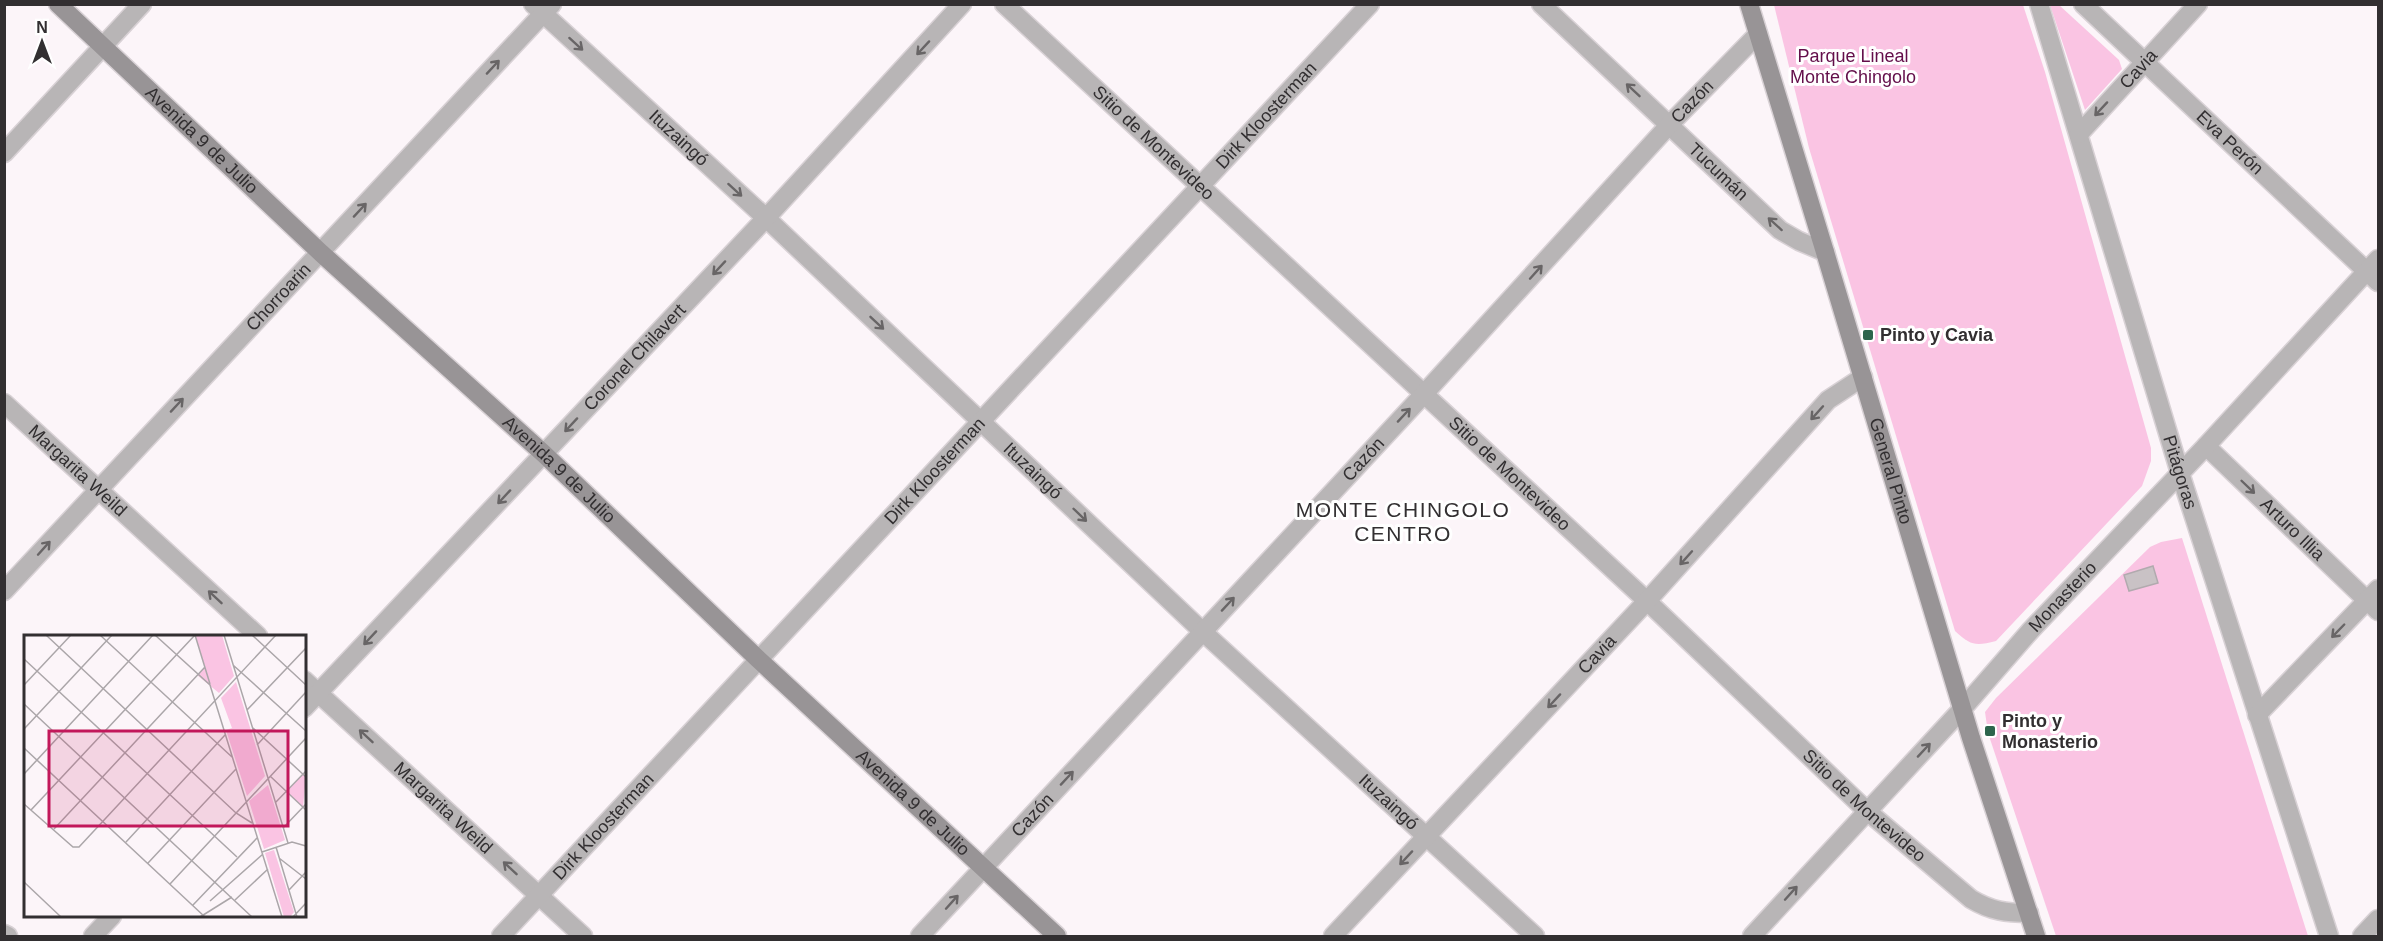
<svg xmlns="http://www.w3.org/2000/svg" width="2383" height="941" font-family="Helvetica,sans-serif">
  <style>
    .green { fill: #fac4e3 }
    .building { fill: #c9c2c5; stroke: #b1aaae; stroke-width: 1.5 }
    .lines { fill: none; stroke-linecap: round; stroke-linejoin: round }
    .street-casing { stroke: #d8d1d5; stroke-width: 21 }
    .secondary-casing { stroke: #d8d1d5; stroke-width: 21 }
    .street { stroke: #b8b5b6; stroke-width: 18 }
    .secondary { stroke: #989496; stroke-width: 18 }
    .oneway { stroke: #686566 }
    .poi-dot { fill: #2c644c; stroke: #fff; stroke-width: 2 }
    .labels { text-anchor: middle; stroke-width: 6; stroke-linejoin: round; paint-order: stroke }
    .park-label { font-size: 18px; fill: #630e4a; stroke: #fff }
    .street-label { font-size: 18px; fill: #322f31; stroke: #fff }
    .poi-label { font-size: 18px; font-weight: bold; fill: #322f31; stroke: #fff; text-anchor: start }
    .quarter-label { font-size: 21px; letter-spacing: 1.5px; fill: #322f31; stroke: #fff }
    .inset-road { fill: none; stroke: #aba6a9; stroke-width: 1.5 }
    .view { fill: #c2185b; fill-opacity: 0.15; stroke: #c2185b; stroke-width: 3 }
    .inset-edge { fill: none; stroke: #322f31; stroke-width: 3 }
  </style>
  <rect width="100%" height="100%" fill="#fcf5f9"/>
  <g class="green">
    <path d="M1774,5H2023L2045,72L2151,448V461L2142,486L1996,641C1976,646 1971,646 1955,631L1809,148Z"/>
    <path d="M2050,5H2059L2119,60L2122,69L2085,110Z"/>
    <path d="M2182,538L2308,936H2056L1988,733L1985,712L1996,698L2150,547L2161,542Z"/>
  </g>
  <path class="building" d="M2153,566L2158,583L2129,591L2124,575Z"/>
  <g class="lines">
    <g class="street-casing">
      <g id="street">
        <path id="s1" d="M533,4L766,218L1202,631L1535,936"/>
        <path id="s2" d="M1004,4L1647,601L1867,811L1971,899C1991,911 2006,913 2029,913"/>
        <path id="s3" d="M1541,4L1780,230L1799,241L1825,252"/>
        <path id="s4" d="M2039,4L2180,473L2329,936"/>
        <path id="s5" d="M2083,4L2378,282"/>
        <path id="s6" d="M2079,134L2198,4"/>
        <path d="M4,153L142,4"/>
        <path id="s7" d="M4,403L258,636"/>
        <path id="s8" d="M2206,446L2378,611"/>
        <path id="s9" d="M4,591L552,4"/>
        <path id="s10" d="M304,680L583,936"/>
        <path id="s11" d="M304,708L766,218L962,4"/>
        <path d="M2257,715L2378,589"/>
        <path d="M4,934L8,936"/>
        <path d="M93,936L112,916"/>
        <path id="s12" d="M501,936L1370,4"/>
        <path id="s13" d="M920,936L1423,395L1670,124L1758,34"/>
        <path id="s14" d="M1333,936L1647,601L1828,400L1863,377"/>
        <path id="s15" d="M1752,936L1963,708L2031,630L2206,446L2378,259"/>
        <path d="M2362,936L2378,919"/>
      </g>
    </g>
    <g class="secondary-casing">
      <g id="secondary">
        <path id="s16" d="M58,4L321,253L544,454L758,659L1057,936"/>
        <path id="s17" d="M1749,4L1825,252L1971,738L2036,936"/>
      </g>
    </g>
    <use href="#street" class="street"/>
    <use href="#secondary" class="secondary"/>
  </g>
  <defs><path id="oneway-shaft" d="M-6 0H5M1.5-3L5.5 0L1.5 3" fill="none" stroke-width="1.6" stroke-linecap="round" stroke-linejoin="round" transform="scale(1.5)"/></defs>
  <g class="oneway">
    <use href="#oneway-shaft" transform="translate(576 44) rotate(42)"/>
    <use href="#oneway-shaft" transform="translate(923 48) rotate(133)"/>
    <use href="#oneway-shaft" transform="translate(493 67) rotate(-47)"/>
    <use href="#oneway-shaft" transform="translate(1633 90) rotate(-137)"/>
    <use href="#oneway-shaft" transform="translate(2101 109) rotate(133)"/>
    <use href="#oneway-shaft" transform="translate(735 190) rotate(42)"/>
    <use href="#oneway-shaft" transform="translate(360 210) rotate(-47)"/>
    <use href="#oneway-shaft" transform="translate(1775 224) rotate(-138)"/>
    <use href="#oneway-shaft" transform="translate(719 268) rotate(133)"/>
    <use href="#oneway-shaft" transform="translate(1536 272) rotate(-48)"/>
    <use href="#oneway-shaft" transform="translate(877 323) rotate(43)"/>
    <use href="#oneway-shaft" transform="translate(177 405) rotate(-47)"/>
    <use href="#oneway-shaft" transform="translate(1817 413) rotate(132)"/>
    <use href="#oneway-shaft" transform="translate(1404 415) rotate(-47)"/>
    <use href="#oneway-shaft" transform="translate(571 425) rotate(133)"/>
    <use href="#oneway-shaft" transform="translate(2248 487) rotate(44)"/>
    <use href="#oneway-shaft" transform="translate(504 497) rotate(133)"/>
    <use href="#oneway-shaft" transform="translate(1080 515) rotate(44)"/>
    <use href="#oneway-shaft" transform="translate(44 548) rotate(-48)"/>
    <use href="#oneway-shaft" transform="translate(1686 558) rotate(132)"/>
    <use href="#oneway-shaft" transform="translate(215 597) rotate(-137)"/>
    <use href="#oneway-shaft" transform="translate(1228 604) rotate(-47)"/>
    <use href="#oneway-shaft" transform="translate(2338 631) rotate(134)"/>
    <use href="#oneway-shaft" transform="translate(370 638) rotate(133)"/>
    <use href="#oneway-shaft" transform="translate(1554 701) rotate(133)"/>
    <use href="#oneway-shaft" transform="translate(366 736) rotate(-137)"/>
    <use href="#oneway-shaft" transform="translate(1924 750) rotate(-47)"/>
    <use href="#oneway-shaft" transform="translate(1067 778) rotate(-47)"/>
    <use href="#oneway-shaft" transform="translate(1406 858) rotate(133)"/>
    <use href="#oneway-shaft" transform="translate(510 868) rotate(-137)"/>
    <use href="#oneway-shaft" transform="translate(1791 893) rotate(-48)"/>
    <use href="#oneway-shaft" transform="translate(952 902) rotate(-48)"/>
  </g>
  <g class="poi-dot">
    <rect x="1862" y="329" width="12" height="12" rx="3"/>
    <rect x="1984" y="725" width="12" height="12" rx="3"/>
  </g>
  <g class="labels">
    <g class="park-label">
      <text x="1853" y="62">Parque Lineal<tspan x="1853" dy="21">Monte Chingolo</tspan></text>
    </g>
    <g class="street-label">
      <text dy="6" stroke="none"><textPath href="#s6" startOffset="88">Cavia</textPath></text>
      <text dy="6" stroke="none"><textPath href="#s13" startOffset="1137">Cazón</textPath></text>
      <text dy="6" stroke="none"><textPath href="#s12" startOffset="1122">Dirk Kloosterman</textPath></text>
      <text dy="6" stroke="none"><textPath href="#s1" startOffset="198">Ituzaingó</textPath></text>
      <text dy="6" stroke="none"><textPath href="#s16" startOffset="198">Avenida 9 de Julio</textPath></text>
      <text dy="6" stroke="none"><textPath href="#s2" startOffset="204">Sitio de Montevideo</textPath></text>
      <text dy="6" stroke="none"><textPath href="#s5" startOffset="202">Eva Perón</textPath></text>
      <text dy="6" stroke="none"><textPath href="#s3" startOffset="244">Tucumán</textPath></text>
      <text dy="6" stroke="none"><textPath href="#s9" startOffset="402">Chorroarin</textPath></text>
      <text dy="6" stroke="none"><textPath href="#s11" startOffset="482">Coronel Chilavert</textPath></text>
      <text dy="6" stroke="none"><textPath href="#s13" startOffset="651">Cazón</textPath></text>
      <text dy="6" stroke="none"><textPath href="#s16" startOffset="684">Avenida 9 de Julio</textPath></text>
      <text dy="6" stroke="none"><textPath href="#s12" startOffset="636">Dirk Kloosterman</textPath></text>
      <text dy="6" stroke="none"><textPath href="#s7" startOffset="100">Margarita Weild</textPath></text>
      <text dy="6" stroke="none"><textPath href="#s1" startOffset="684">Ituzaingó</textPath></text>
      <text dy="6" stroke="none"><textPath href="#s17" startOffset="488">General Pinto</textPath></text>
      <text dy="6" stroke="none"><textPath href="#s4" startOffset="489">Pitágoras</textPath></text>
      <text dy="6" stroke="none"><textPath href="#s2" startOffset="690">Sitio de Montevideo</textPath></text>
      <text dy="6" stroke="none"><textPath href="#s8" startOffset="120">Arturo Illia</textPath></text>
      <text dy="6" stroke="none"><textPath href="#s15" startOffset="460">Monasterio</textPath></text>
      <text dy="6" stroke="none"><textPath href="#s14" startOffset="386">Cavia</textPath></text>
      <text dy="6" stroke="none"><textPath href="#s16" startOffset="1170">Avenida 9 de Julio</textPath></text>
      <text dy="6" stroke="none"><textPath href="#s1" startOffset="1170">Ituzaingó</textPath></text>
      <text dy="6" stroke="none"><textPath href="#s2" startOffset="1176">Sitio de Montevideo</textPath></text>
      <text dy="6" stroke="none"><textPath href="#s10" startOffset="189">Margarita Weild</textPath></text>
      <text dy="6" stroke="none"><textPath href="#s13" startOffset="165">Cazón</textPath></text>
      <text dy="6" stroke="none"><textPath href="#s12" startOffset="150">Dirk Kloosterman</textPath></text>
    </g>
    <g class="poi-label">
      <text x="1880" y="341">Pinto y Cavia</text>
      <text x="2002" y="727">Pinto y<tspan x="2002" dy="21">Monasterio</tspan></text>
    </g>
    <g class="quarter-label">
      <text x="1403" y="517">MONTE CHINGOLO<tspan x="1403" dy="24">CENTRO</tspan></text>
    </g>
  </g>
  <g transform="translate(24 635)">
    <rect width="282" height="282" fill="#fcf5f9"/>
    <path d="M171,0H198L210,41L195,58L173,40L181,32ZM212,47L241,141L223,161L202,95L208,93L197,63ZM279,139L282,142L279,172L262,157ZM244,150L261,205L240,214L225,166ZM250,215L270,277L266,282H260L241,218Z" fill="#fac4e3"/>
    <path class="inset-road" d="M22,0L212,178L228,188M76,0L208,122M131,0L186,50L258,282M171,0L186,49M200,0L264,208M228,0L282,50M0,24L213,222M209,30L282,96M0,50L47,0M0,69L228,282M223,75L282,13M229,93L282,142M0,94L88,0M233,110L282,57M0,113L181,282M0,139L129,0M246,141L282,175M251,168L282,136M0,169L49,212H55L252,0M7,175L171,0M259,193L282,169M30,194L181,32M102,207L201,100M252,212L273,282M238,217L268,207L282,211M255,223L282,244M124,228L212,134M0,247L37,282M146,249L282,103M265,255L282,237M211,265L244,234M186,266L239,219M169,270L233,203M176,282L208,262M269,282L282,268"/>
    <path class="view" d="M25,96H264V191H25Z"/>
    <rect width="282" height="282" class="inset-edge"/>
  </g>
  <rect width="2383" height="941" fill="none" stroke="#322f31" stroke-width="12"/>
  <g transform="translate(42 42)" stroke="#ffffff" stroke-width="4.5" paint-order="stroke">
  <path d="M0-4.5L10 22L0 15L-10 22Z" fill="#322f31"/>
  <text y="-9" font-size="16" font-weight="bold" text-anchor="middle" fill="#322f31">N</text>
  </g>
</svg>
